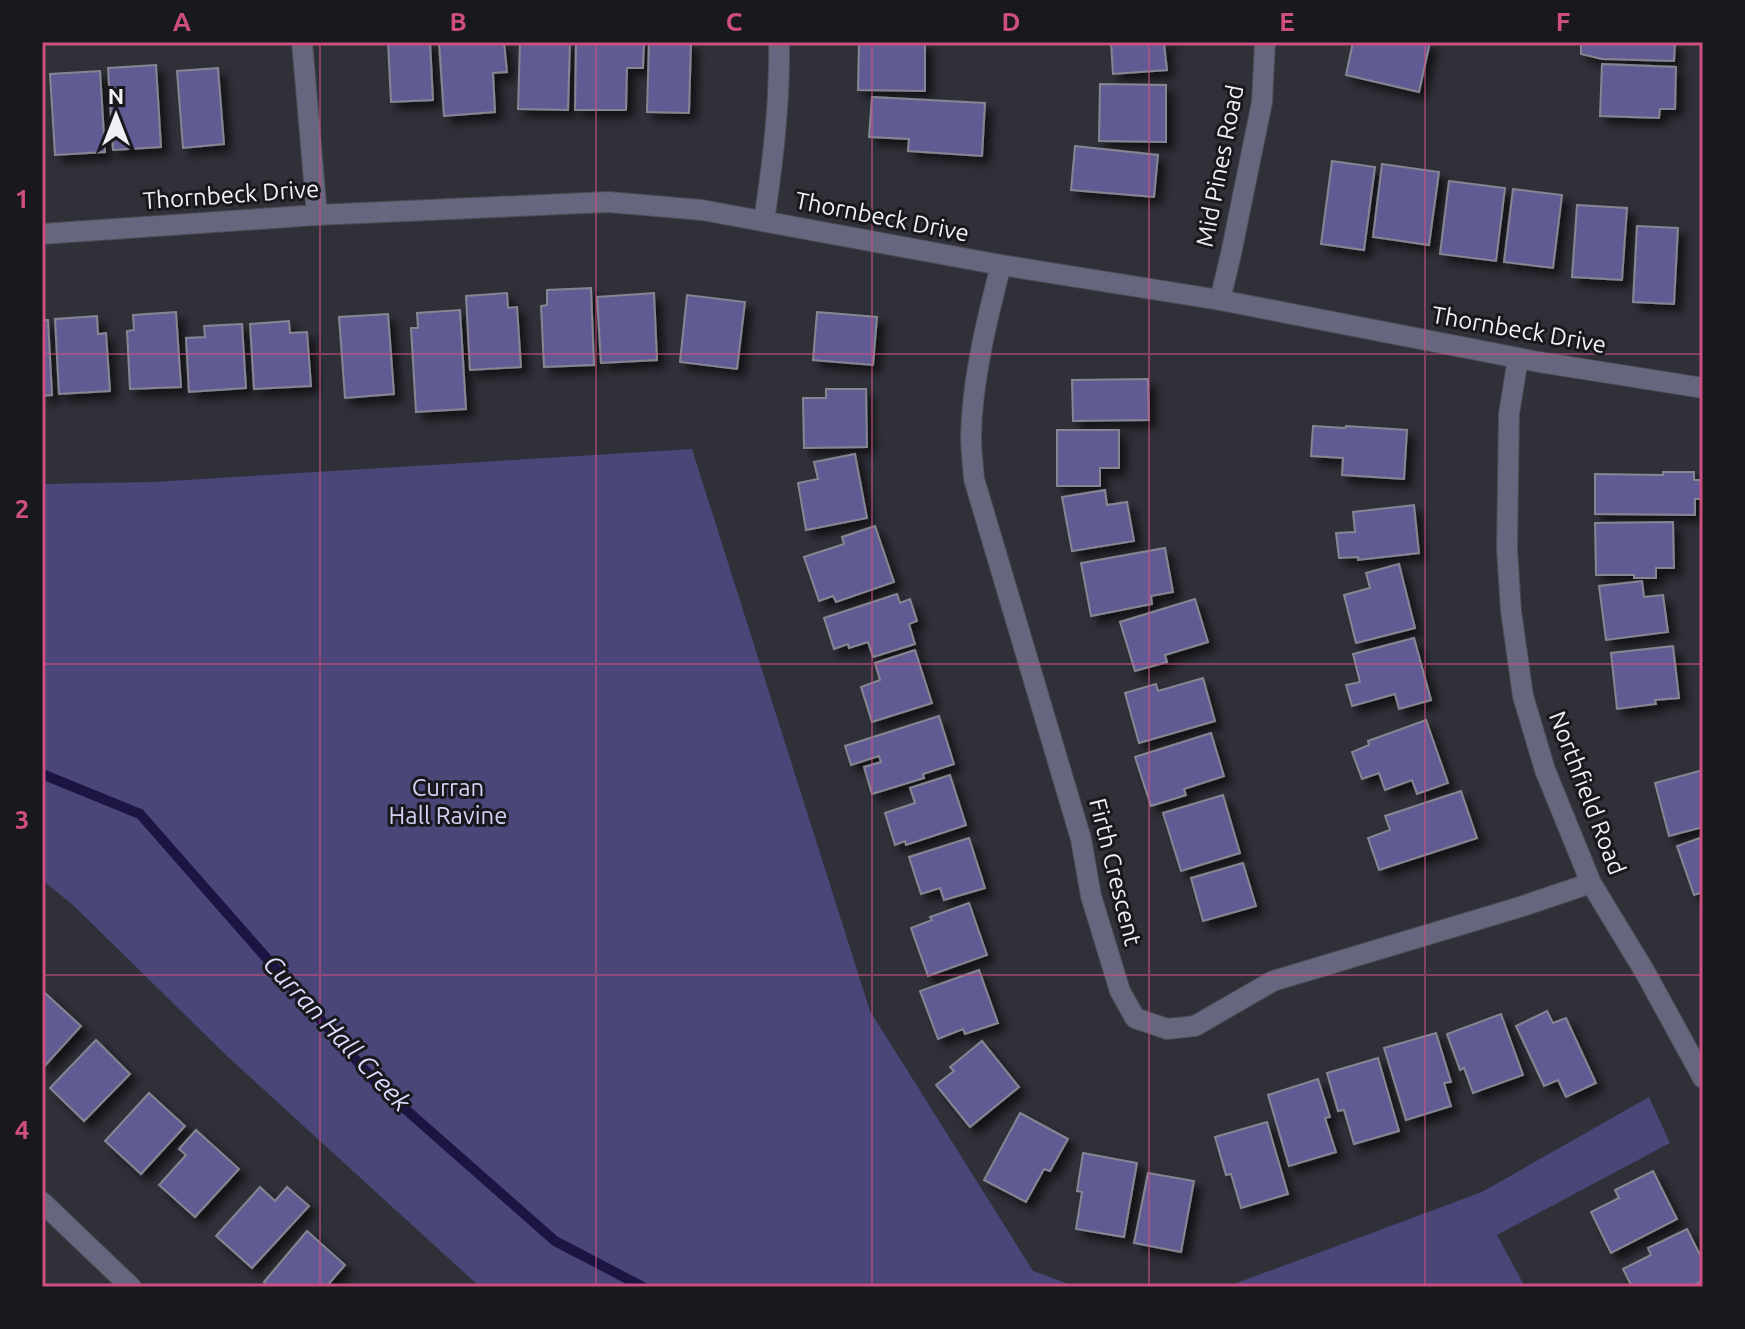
<svg xmlns="http://www.w3.org/2000/svg" width="1745" height="1329" font-family="Ubuntu,sans-serif">
  <style>
    .green { fill: #4a4678 }
    .lines { fill: none; stroke-linecap: round; stroke-linejoin: round }
    .stream { stroke: #1c1443; stroke-width: 10 }
    .building { fill: #605c93; stroke: #868692; stroke-width: 2; filter: url(#shadow) }
    .minor-casing { stroke: #4b4b53; stroke-width: 22 }
    .minor { stroke: #66667e; stroke-width: 20 }
    .grid { fill: none; stroke: #ce4e82; stroke-width: 2; stroke-opacity: 0.55 }
    .labels { text-anchor: middle; stroke-width: 6; stroke-linejoin: round; paint-order: stroke }
    .street-label { font-size: 24px; fill: #f0f0f6; stroke: #18181d }
    .park-label { font-size: 24px; fill: #d3d2f4; stroke: #18181d }
    .water-label { font-size: 26px; font-style: italic; fill: #dcdcfe; stroke: #18181d }
    .neatline { fill: none; stroke: #ce4e82; stroke-width: 3 }
    .grid-label { font-size: 26px; text-anchor: middle; font-weight: bold; fill: #ce4e82 }
  </style>
  <defs>
    <filter id="shadow"><feDropShadow dx="7" dy="7" stdDeviation="4" flood-color="#0009"/></filter>
  </defs>
  <rect width="100%" height="100%" fill="#303039"/>
  <g class="green">
    <path d="M692,449L870,1011L1033,1271L1077,1287H480L228,1057L73,905L42,880V484L153,482Z"/>
    <path d="M1649,1097L1670,1143L1497,1235L1525,1287H1217L1234,1284L1482,1192Z"/>
  </g>
  <g class="lines">
    <path class="stream" d="M42,774L140,814L378,1085L555,1241L643,1287"/>
  </g>
  <g class="building">
    <path d="M388,42H430L433,100L391,102Z"/>
    <path d="M439,42H504L507,72L493,73L495,112L444,116Z"/>
    <path d="M520,42H570L568,110L518,109Z"/>
    <path d="M576,42H644L643,68H627L626,110H575Z"/>
    <path d="M649,42H691L689,113L647,112Z"/>
    <path d="M859,42H925V91L858,90Z"/>
    <path d="M1111,42H1174V43H1164L1167,70L1113,74Z"/>
    <path d="M1353,42H1430L1419,92L1346,75Z"/>
    <path d="M1581,42H1675L1674,61L1602,59L1581,54Z"/>
    <path d="M1602,64L1676,67L1675,109H1660L1659,118L1600,116Z"/>
    <path d="M156,65L161,147L113,150L108,68Z"/>
    <path d="M218,68L224,144L183,148L177,71Z"/>
    <path d="M100,71L105,152L55,155L50,74Z"/>
    <path d="M1100,84L1166,85V142L1099,141Z"/>
    <path d="M872,97L985,103L982,156L908,151L909,139L869,137Z"/>
    <path d="M1075,146L1158,155L1154,197L1071,190Z"/>
    <path d="M1332,161L1375,167L1364,250L1321,244Z"/>
    <path d="M1382,164L1439,172L1429,245L1373,237Z"/>
    <path d="M1449,181L1505,188L1496,261L1440,254Z"/>
    <path d="M1513,189L1562,195L1553,268L1504,262Z"/>
    <path d="M1577,205L1627,208L1622,280L1572,277Z"/>
    <path d="M1637,226L1678,228L1674,304L1633,302Z"/>
    <path d="M591,288L594,365L544,367L541,306L547,305V290Z"/>
    <path d="M507,293L508,308L517,307L521,367L470,370L466,296Z"/>
    <path d="M654,293L657,360L601,363L597,297Z"/>
    <path d="M687,295L745,302L737,369L680,362Z"/>
    <path d="M460,310L466,409L416,412L411,328H418L417,313Z"/>
    <path d="M176,312L181,387L130,389L127,331L134,330L133,315Z"/>
    <path d="M817,312L877,317L873,365L813,360Z"/>
    <path d="M388,314L394,394L345,398L339,317Z"/>
    <path d="M97,316L98,334L106,333L110,391L59,394L55,319Z"/>
    <path d="M42,320H48L52,395L42,396Z"/>
    <path d="M289,321L290,333L307,332L311,386L254,389L250,324Z"/>
    <path d="M242,324L246,388L189,392L186,338L205,337L204,326Z"/>
    <path d="M1148,379L1149,420L1073,421L1072,380Z"/>
    <path d="M826,389H866L867,447L804,448L803,398H826Z"/>
    <path d="M1313,426L1345,428L1346,426L1407,430L1404,479L1342,475L1343,458L1311,456Z"/>
    <path d="M1057,430H1119V468H1100V486H1057Z"/>
    <path d="M855,454L867,518L806,530L798,483L818,479L814,462Z"/>
    <path d="M1663,472H1694V480H1703V499H1695V515L1595,514V474L1663,475Z"/>
    <path d="M1105,490L1107,505L1127,502L1134,541L1072,551L1062,497Z"/>
    <path d="M1414,505L1419,553L1358,560V557L1339,558L1336,533L1355,532L1353,512Z"/>
    <path d="M1673,522L1674,568H1656V578H1634V575H1596L1595,523Z"/>
    <path d="M875,526L894,582L836,602L833,596L819,601L804,557L844,544L842,537Z"/>
    <path d="M1165,548L1173,592L1151,596L1152,604L1091,616L1081,563Z"/>
    <path d="M1399,564L1415,628L1356,643L1344,595L1370,588L1366,573Z"/>
    <path d="M1642,581L1644,597L1663,595L1668,632L1606,640L1599,586Z"/>
    <path d="M897,594L900,603L910,599L917,621L909,624L915,644L873,657L868,642L849,648L848,644L834,649L824,618Z"/>
    <path d="M1195,599L1208,642L1165,655L1167,662L1135,671L1120,622Z"/>
    <path d="M1414,638L1431,700L1399,709L1395,694L1352,706L1346,685L1360,682L1353,654Z"/>
    <path d="M1673,646L1679,698L1655,700L1656,704L1617,709L1611,653Z"/>
    <path d="M915,650L932,703L872,722L861,687L880,680L875,663Z"/>
    <path d="M1203,678L1215,721L1139,743L1125,693L1156,684L1158,691Z"/>
    <path d="M939,716L954,764L923,774L924,778L872,794L864,767L881,762L879,756L851,765L845,746Z"/>
    <path d="M1426,720L1448,783L1417,794L1412,780L1385,790L1379,773L1362,779L1352,752L1369,745L1368,741Z"/>
    <path d="M1211,733L1224,776L1184,789L1186,795L1151,806L1135,757Z"/>
    <path d="M1703,770V827L1669,836L1655,783Z"/>
    <path d="M950,775L966,825L906,845L905,841L895,845L885,813L915,803L910,788Z"/>
    <path d="M1461,791L1477,838L1379,870L1368,838L1390,830L1385,816Z"/>
    <path d="M1223,795L1240,853L1181,871L1163,813Z"/>
    <path d="M1703,837V892L1694,895L1677,846Z"/>
    <path d="M969,838L985,888L944,900L940,888L921,894L909,857Z"/>
    <path d="M1243,863L1256,906L1203,921L1191,878Z"/>
    <path d="M969,903L987,955L928,976L911,928L932,920L930,917Z"/>
    <path d="M979,970L998,1023L965,1034L963,1029L938,1039L920,991Z"/>
    <path d="M45,993L81,1026L42,1069V996Z"/>
    <path d="M1547,1011L1553,1023L1566,1018L1596,1083L1566,1097L1558,1080L1544,1086L1516,1026Z"/>
    <path d="M1501,1014L1523,1075L1473,1093L1464,1068L1460,1070L1447,1034Z"/>
    <path d="M1436,1033L1451,1082L1444,1083L1451,1106L1406,1120L1384,1048Z"/>
    <path d="M96,1040L130,1074L84,1121L50,1088Z"/>
    <path d="M982,1041L1019,1087L970,1127L936,1085L954,1071L950,1067Z"/>
    <path d="M1378,1058L1399,1131L1354,1144L1344,1110L1338,1111L1327,1073Z"/>
    <path d="M1318,1079L1330,1117L1325,1118L1336,1152L1289,1166L1268,1095Z"/>
    <path d="M149,1093L185,1126L141,1174L105,1141Z"/>
    <path d="M1020,1113L1068,1139L1050,1171L1044,1169L1026,1202L984,1180Z"/>
    <path d="M1267,1122L1288,1194L1241,1208L1231,1174L1226,1175L1215,1137Z"/>
    <path d="M196,1130L239,1169L195,1217L159,1185L186,1155L179,1149Z"/>
    <path d="M1083,1153L1137,1163L1124,1237L1076,1229L1082,1192L1077,1191Z"/>
    <path d="M1653,1171L1677,1219L1611,1253L1591,1212L1619,1198L1615,1190Z"/>
    <path d="M1148,1173L1194,1181L1181,1252L1134,1243Z"/>
    <path d="M260,1187L275,1201L287,1187L309,1206L252,1268L216,1236Z"/>
    <path d="M1687,1229L1703,1261V1281L1690,1287H1632L1623,1269L1651,1255L1648,1248Z"/>
    <path d="M307,1231L345,1265L326,1287H270L264,1282Z"/>
  </g>
  <g class="lines">
    <g class="minor-casing">
      <g id="minor">
        <path d="M302,42L317,215"/>
        <path d="M764,221C773,161 780,103 779,42"/>
        <path d="M42,234L317,215L608,202L702,210L1001,265L1220,300L1539,362L1703,388"/>
        <path d="M1001,265C987,319 972,380 971,436C971,450 973,465 974,479L1081,839L1091,896L1120,991L1135,1018L1167,1029L1195,1026L1273,981L1520,907L1591,883"/>
        <path d="M1220,300L1231,254L1262,102L1265,42"/>
        <path d="M1518,358L1509,414L1507,549L1511,611L1523,696L1545,770L1591,883L1645,972L1703,1078"/>
        <path d="M42,1202L131,1287"/>
      </g>
    </g>
    <use href="#minor" class="minor"/>
  </g>
  <path class="grid" d="M320,42V1287M596,42V1287M872,42V1287M1149,42V1287M1425,42V1287M42,354H1703M42,664H1703M42,975H1703"/>
  <g class="labels">
    <g class="street-label">
      <text transform="translate(1220 166) rotate(-79)" y="8">Mid Pines Road</text>
      <text transform="translate(231 195) rotate(-4)" y="8">Thornbeck Drive</text>
      <text transform="translate(882 217) rotate(11)" y="8">Thornbeck Drive</text>
      <text transform="translate(1519 330) rotate(10)" y="8">Thornbeck Drive</text>
      <text transform="translate(1587 793) rotate(69)" y="8">Northfield Road</text>
      <text transform="translate(1115 872) rotate(76)" y="8">Firth Crescent</text>
    </g>
    <g class="park-label">
      <text x="448" y="796">Curran<tspan x="448" dy="28">Hall Ravine</tspan></text>
    </g>
    <g class="water-label">
      <text transform="translate(337 1033) rotate(47)" y="9">Curran Hall Creek</text>
    </g>
  </g>
  <rect width="1745" height="1329" fill="none" stroke="#18181d" stroke-width="88"/>
  <g transform="translate(116 116)" stroke="#18181d" stroke-width="6" paint-order="stroke">
  <path d="M0-6L14 30L0 20L-14 30Z" fill="#f0f0f6"/>
  <text y="-12" font-size="22" font-weight="bold" text-anchor="middle" fill="#f0f0f6">N</text>
  </g>
  <rect x="44" y="44" width="1657" height="1241" class="neatline"/>
  <g class="grid-label">
    <text x="182" y="31">A</text>
    <text x="458" y="31">B</text>
    <text x="734" y="31">C</text>
    <text x="1011" y="31">D</text>
    <text x="1287" y="31">E</text>
    <text x="1563" y="31">F</text>
    <text x="22" y="208">1</text>
    <text x="22" y="518">2</text>
    <text x="22" y="829">3</text>
    <text x="22" y="1139">4</text>
  </g>
</svg>
